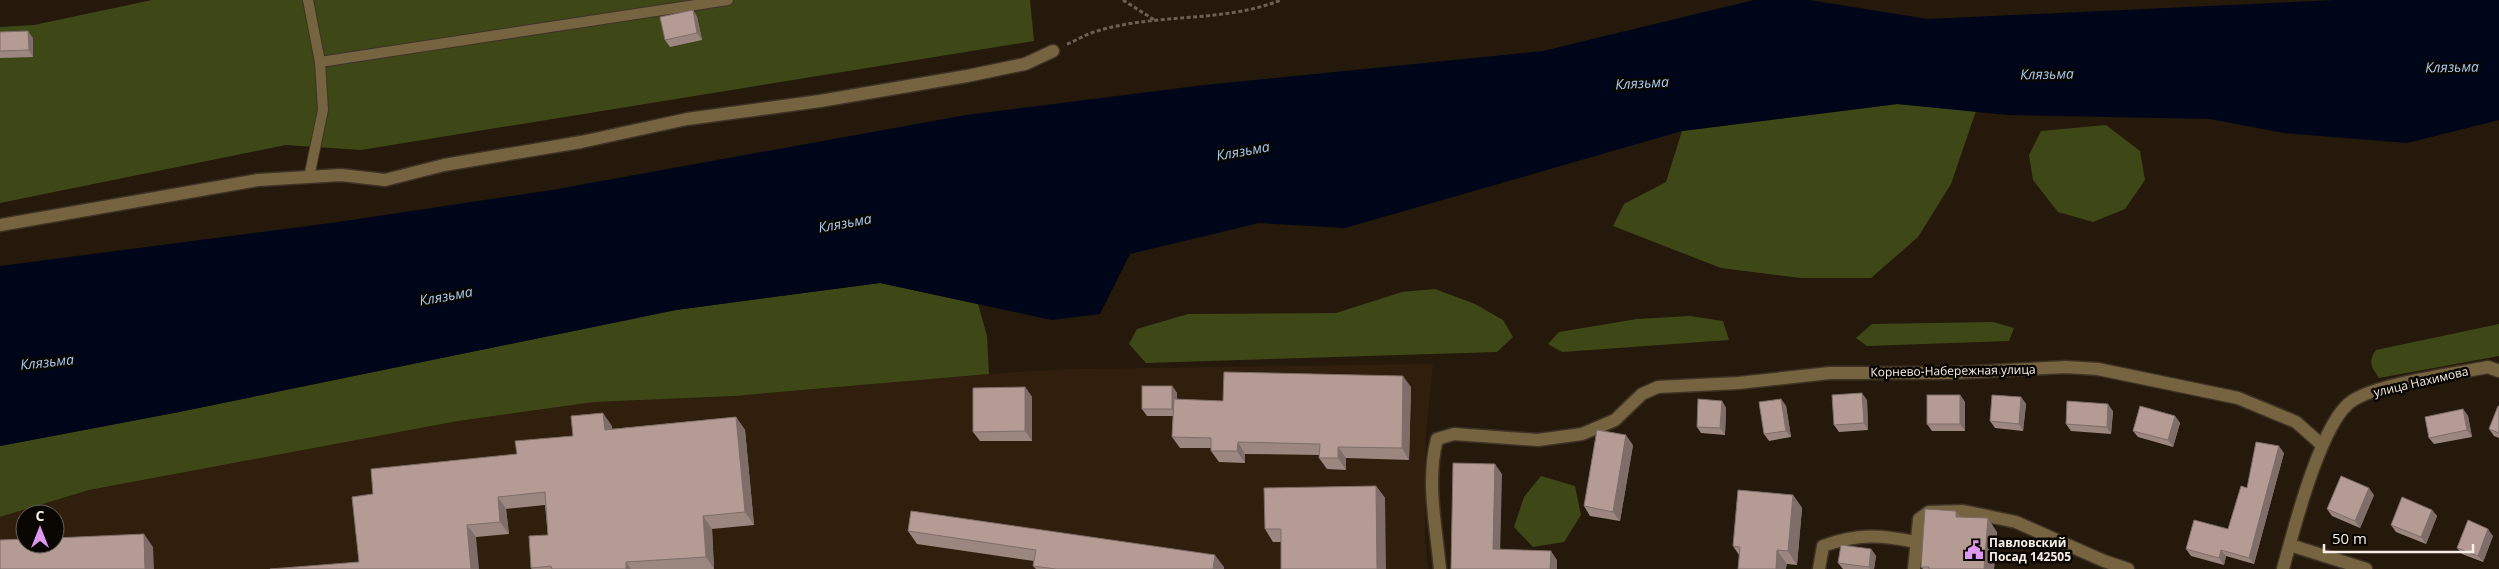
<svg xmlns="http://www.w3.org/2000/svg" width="2499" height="569" font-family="'Open Sans',sans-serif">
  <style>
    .built { fill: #2f1f0c; fill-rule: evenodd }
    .green { fill: #3e4817 }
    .water { fill: #000619 }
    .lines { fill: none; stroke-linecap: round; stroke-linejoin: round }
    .lane-casing { stroke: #3e3325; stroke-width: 12 }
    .street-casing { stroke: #3e3325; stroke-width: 15 }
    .path { stroke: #6b6054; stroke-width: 3; stroke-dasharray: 4 2.5; stroke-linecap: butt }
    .lane { stroke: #75643f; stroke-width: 10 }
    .street { stroke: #75643f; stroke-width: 12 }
    .wall { fill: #9b8680 }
    .shaded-wall { fill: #7e6d68 }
    .building { fill: #b49c95; stroke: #7e6d68 }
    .labels { text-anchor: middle; stroke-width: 5; stroke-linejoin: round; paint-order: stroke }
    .street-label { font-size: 12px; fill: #f8f0e7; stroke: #0a0602 }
    .poi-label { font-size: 12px; font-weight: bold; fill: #f8f0e7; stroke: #0a0602; text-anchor: start }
    .water-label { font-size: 14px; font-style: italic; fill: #a9ccf0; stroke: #0a0602 }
  </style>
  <rect width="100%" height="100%" fill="#25190b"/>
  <path class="built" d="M1433,364L1426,434L1425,532L1428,569H0V517L89,490L458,421L594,402L734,396L989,374L1069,369ZM25,514H55V544H25Z"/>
  <g class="green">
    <path d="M152,0H1030L1034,41L361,150L286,145L0,203V27L34,25Z"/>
    <path d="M1898,104L1976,111L1951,184L1918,237L1871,278H1801L1721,268L1613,226L1624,204L1666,182L1682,131Z"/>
    <path d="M2106,125L2140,151L2145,180L2125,209L2093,222L2058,212L2033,180L2029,155L2041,131Z"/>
    <path d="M880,283L978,304L987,336L989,374L734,396L594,402L458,421L89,490L0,517V446L179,412L676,310Z"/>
    <path d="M1435,289L1475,304L1503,320L1513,337L1497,352L1146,363L1129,344L1137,329L1188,314L1336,313L1402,292Z"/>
    <path d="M1690,316L1723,321L1729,340L1562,352L1548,344L1559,332L1637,319Z"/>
    <path d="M1993,322L2014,328L2009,341L1867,346L1856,338L1872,324Z"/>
    <path d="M2499,324V356L2379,378C2371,367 2368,361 2376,350Z"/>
    <path d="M1541,476L1575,486L1581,515L1564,542L1533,547L1514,527L1524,497Z"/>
  </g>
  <path class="water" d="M1754,0H1809L1928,19L2336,0H2499V120L2407,143L2284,133L2210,119L2007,115L1897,104L1682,131L1345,228L1259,223L1130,254L1100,314L1052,320L880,283L676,310L179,412L0,446V266L331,223L552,190L966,115L1204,85L1543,51Z"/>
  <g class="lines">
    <g class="lane-casing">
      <g id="lane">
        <path d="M308,0L320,62L323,110L309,177"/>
        <path d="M320,62L728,0"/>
      </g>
    </g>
    <g class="street-casing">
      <g id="street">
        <path d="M0,225L258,180L341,175L385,180L444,165L581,142L687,119L820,101L967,76L1025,64L1053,51"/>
        <path d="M2290,545L2366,569"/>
        <path d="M1440,569C1436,526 1426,481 1437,439L1454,434L1538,440L1582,434L1615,420L1642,394L1658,387L1738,383L1830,373H1952L2066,367L2098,369L2238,398L2296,422L2322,445"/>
        <path d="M1819,569L1823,546C1858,533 1881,535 1916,542"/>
        <path d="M1914,569L1919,519L1929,512L1963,511L2016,522L2104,561L2128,569"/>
        <path d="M2283,569C2293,532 2321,421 2352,401C2379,383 2454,374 2488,367L2499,371"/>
      </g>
    </g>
    <g class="path">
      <path d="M1123,0L1156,21"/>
      <path d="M1067,44C1075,41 1083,36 1091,33C1152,12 1221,24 1281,0"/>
    </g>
    <use href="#lane" class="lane"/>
    <use href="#street" class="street"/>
  </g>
  <g class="wall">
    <path d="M693,10L697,17L702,40L670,47L665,40Z"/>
    <path d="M0,32L33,38V57L0,58Z"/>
    <path d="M1172,386L1177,393V400L1223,401L1411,387L1409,460L1346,458V470L1327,469L1319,458V455L1245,454V463L1219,462L1211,451V448H1180L1172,437L1173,416H1147L1142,409Z"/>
    <path d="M1025,387L1032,397V441H980L973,432Z"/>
    <path d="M1960,395L1965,402V431H1932L1927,424Z"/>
    <path d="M2021,397L2026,404L2023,431L1995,428L1990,421Z"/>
    <path d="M1781,399L1786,406L1791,437L1769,441L1764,434Z"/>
    <path d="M1867,400L1868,430L1839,432L1834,425Z"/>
    <path d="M1722,401L1726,408L1725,435L1701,433L1697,427Z"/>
    <path d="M2499,406V438L2494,436L2489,429Z"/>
    <path d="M2463,409L2468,416L2472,437L2434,444L2429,438Z"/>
    <path d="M2113,411L2111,434L2071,431L2066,424Z"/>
    <path d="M2175,416L2180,423L2173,447L2138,437L2133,431Z"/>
    <path d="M736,417L745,430L754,525L712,529L714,569H532L531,568L548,535L545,505L506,509L509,534L476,537L359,562L373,494L517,454L573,436L612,426V429Z"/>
    <path d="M1633,445L1620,521L1590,516L1584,506Z"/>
    <path d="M2284,453L2254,564L2226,556L2224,565L2191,556L2186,549L2228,529L2247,488Z"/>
    <path d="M1376,486L1385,498L1281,542H1273L1265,529Z"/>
    <path d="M1793,495L1802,508L1797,565L1787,564L1739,555L1733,546Z"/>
    <path d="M2374,495L2360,528L2332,516L2327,509Z"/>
    <path d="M2432,510L2437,516L2426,544L2396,532L2391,525Z"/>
    <path d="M1960,517L1997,532L1994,569H1923L1921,567Z"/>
    <path d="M908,531L1224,567V569H1036L1033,566L1034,561L917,544Z"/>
    <path d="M2493,536L2483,562L2462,554L2457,548Z"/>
    <path d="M1871,549L1876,556L1874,569H1843L1838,563Z"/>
  </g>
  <g class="shaded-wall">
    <path d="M693,10L697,17L702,40L697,33Z"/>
    <path d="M28,31L33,38V57L29,50Z"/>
    <path d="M1403,376L1411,387L1409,460L1402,448Z"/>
    <path d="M1172,386L1177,393V416L1172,409Z"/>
    <path d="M1025,387L1032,397V441L1025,431Z"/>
    <path d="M1862,393L1867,400L1868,430L1864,423Z"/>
    <path d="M1960,395L1965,402V431L1960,424Z"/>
    <path d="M2021,397L2026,404L2023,431L2019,424Z"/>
    <path d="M1781,399L1786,406L1791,437L1786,431Z"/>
    <path d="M1722,401L1726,408L1725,435L1720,428Z"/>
    <path d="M2108,404L2113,411L2111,434L2107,427Z"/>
    <path d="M2463,409L2468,416L2472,437L2467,430Z"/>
    <path d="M603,413L612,426L614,442L605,430Z"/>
    <path d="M2175,416L2180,423L2173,447L2168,440Z"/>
    <path d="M736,417L745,430L754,525L745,512Z"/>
    <path d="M1626,435L1633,445L1620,521L1613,512Z"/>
    <path d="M1238,442L1245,454V463L1237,451Z"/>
    <path d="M2279,446L2284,453L2254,564L2249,558Z"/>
    <path d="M1338,447L1346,458V470L1338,458Z"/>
    <path d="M1495,464L1502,474L1500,558L1493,549Z"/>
    <path d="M1376,486L1385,498L1386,569H1377Z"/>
    <path d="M2369,488L2374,495L2360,528L2355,521Z"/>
    <path d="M1793,495L1802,508L1797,565L1788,551Z"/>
    <path d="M498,497L506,509L509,534L500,522Z"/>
    <path d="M2432,510L2437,516L2426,544L2421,537Z"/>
    <path d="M1956,511L1965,524L1956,517Z"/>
    <path d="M703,516L712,529L714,569L706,557Z"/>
    <path d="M1988,518L1997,532L1994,569H1984Z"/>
    <path d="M467,525L476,537L479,569H471Z"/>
    <path d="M2488,529L2493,536L2483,562L2478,556Z"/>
    <path d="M144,534L153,547L154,569H145Z"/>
    <path d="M1871,549L1876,556L1874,569H1870L1869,567Z"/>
    <path d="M1777,550L1787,564L1786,569H1776Z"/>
    <path d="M2221,550L2226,556L2224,565L2219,558Z"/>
    <path d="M1551,551L1557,560V569H1550Z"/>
    <path d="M1215,555L1224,567V569H1213Z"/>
    <path d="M626,562L631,569H626Z"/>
  </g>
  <g class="building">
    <path d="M693,10L697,33L665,40L660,17Z"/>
    <path d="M28,31L29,50L0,51V32Z"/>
    <path d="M1224,372L1403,376L1402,448L1338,447V458H1319L1320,444L1238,442L1237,451H1211V438L1172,437L1174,399L1223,401Z"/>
    <rect x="1142" y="386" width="30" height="23"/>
    <path d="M1025,387V431L973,432V388Z"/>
    <path d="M1862,393L1864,423L1834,425L1832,395Z"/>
    <rect x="1927" y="395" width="33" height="29"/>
    <path d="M1992,395L2021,397L2019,424L1990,421Z"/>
    <path d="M1698,399L1722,401L1720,428L1697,427Z"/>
    <path d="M1781,399L1786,431L1764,434L1759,402Z"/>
    <path d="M2067,401L2108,404L2107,427L2066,424Z"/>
    <path d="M2140,406L2175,416L2168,440L2133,431Z"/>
    <path d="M2498,406H2499V433L2489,429Z"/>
    <path d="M2463,409L2467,430L2429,438L2425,417Z"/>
    <path d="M603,413L605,430L736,417L745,512L703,516L706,557L626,562V569H552L551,566L531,568L529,536L548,535L545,492L498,497L500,522L467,525L471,569H270L359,562L352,497L373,494L371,469L517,454L515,441L573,436L571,416Z"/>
    <path d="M1597,430L1626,435L1613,512L1584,506Z"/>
    <path d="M2256,442L2279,446L2249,558L2221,550L2219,558L2186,549L2194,520L2228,529L2241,486L2247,488Z"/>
    <path d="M1453,463L1495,464L1493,549L1551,551L1550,569H1451Z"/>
    <path d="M2341,476L2369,488L2355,521L2327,509Z"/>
    <path d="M1376,486L1377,569H1281V529H1265L1264,488Z"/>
    <path d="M1738,490L1793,495L1788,551L1777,550L1776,569H1738L1740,547L1733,546Z"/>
    <path d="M2402,497L2432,510L2421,537L2391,525Z"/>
    <path d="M1925,509L1956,511V517L1988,518L1984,569H1929V567H1921Z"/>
    <path d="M911,511L1215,555L1213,569H1056L1033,566L1036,550L908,531Z"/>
    <path d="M2468,520L2488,529L2478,556L2457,548Z"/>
    <path d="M144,534L145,569H0V540L25,539V544H55V538Z"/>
    <path d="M1841,545L1871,549L1869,567L1838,563Z"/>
  </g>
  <defs>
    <g id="civic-bare" transform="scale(1.5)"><path d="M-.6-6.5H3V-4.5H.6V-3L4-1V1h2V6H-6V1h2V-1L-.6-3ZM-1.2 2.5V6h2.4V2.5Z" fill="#df98f1" stroke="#0a0602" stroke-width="2.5" paint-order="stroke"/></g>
  </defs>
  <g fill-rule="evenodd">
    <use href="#civic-bare" x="1974" y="550"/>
  </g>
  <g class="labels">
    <g class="street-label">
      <text transform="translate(1953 371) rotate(-1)" y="4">Корнево-Набережная улица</text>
      <text transform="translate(2421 382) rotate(-13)" y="4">улица Нахимова</text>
    </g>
    <g class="poi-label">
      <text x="1989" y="547">Павловский<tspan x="1989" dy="14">Посад 142505</tspan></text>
    </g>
    <g class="water-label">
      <text transform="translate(2452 67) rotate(-1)" y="5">Клязьма</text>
      <text transform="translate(2047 74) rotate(-1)" y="5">Клязьма</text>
      <text transform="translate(1642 83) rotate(-3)" y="5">Клязьма</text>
      <text transform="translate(1243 151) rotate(-10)" y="5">Клязьма</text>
      <text transform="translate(845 223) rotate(-10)" y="5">Клязьма</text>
      <text transform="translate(446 296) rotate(-10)" y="5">Клязьма</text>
      <text transform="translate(47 362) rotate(-6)" y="5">Клязьма</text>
    </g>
  </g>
  <g transform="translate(40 529)"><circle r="24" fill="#0a0602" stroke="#69645e"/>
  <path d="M0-4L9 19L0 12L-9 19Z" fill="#df98f1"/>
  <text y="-8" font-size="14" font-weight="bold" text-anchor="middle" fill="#f8f0e7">С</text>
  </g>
  <path d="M2324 544v8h149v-8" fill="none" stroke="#f8f0e7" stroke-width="2.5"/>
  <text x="2332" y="544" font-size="15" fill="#f8f0e7" stroke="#0a0602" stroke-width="4" paint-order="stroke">50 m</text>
</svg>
